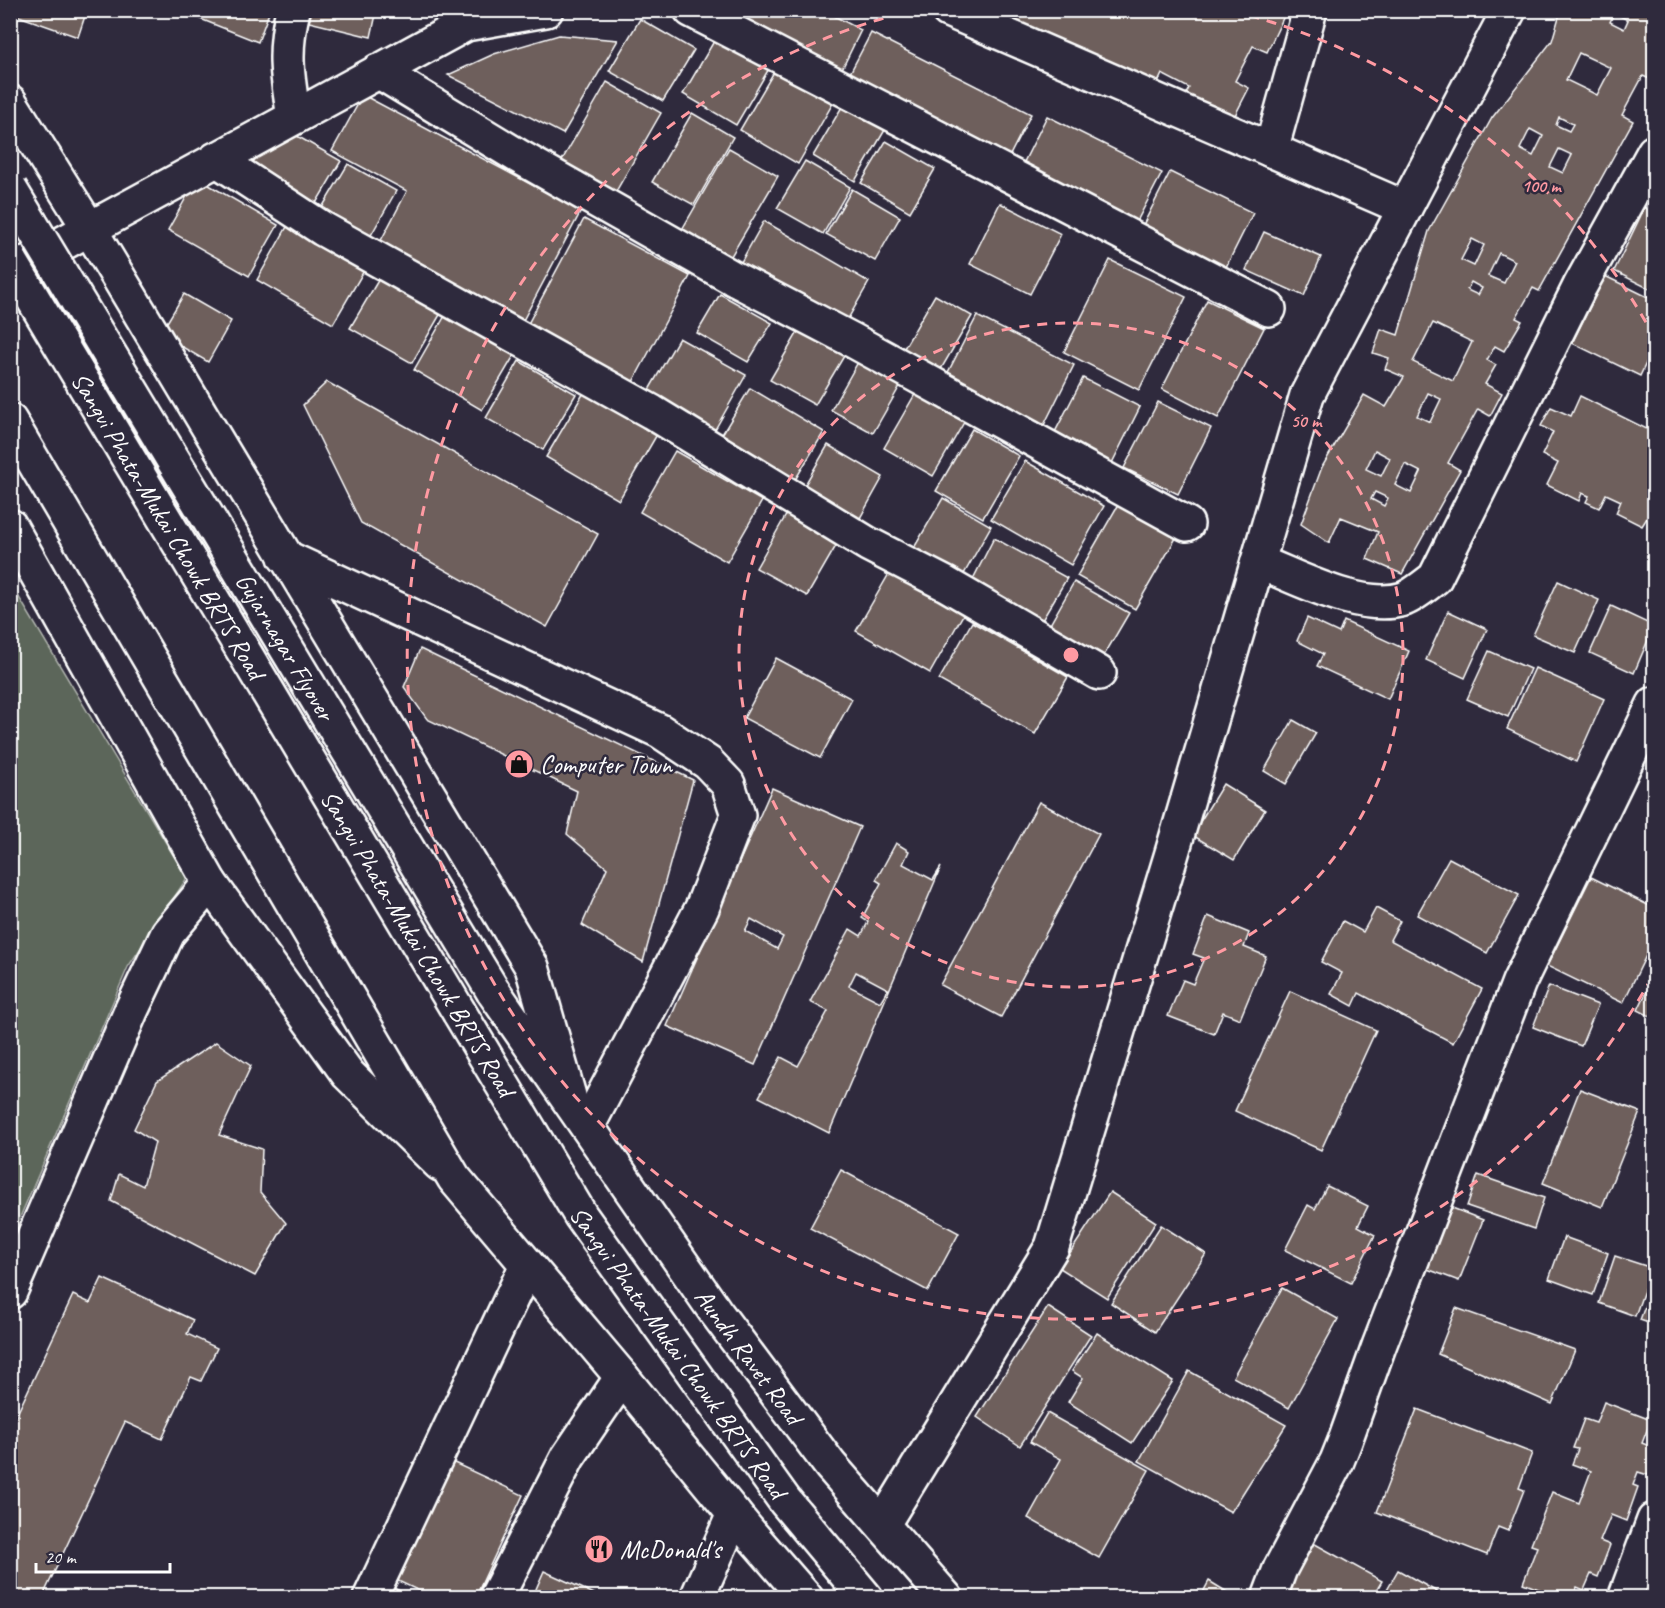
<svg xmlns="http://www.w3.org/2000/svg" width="1665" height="1608" font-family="Caveat,sans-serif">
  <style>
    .green { fill: #5c665a; stroke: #aeb2ac; stroke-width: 1.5 }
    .building { fill: #6e5f5c; stroke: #fff; stroke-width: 1.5; fill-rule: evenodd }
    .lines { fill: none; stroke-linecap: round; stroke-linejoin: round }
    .minor-casing { stroke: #fff; stroke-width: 38 }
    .major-casing { stroke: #fff; stroke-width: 38 }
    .minor { stroke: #2f2a3d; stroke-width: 33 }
    .major { stroke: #2f2a3d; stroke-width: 33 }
    .minor-bridge-casing { stroke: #fff; stroke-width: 38; stroke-linecap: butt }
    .major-bridge-casing { stroke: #fff; stroke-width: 38; stroke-linecap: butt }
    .minor-bridge { stroke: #2f2a3d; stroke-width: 33 }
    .major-bridge { stroke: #2f2a3d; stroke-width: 33 }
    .ring { fill: none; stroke: #ff9aa2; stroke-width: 3; stroke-dasharray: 10 8 }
    .labels { text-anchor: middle; stroke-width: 5; stroke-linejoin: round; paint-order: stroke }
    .street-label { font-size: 26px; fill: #fff; stroke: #2f2a3d }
    .poi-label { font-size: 26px; fill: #fff; stroke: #2f2a3d; text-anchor: start }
    .centre { fill: #ff9aa2; stroke: #2f2a3d; stroke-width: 3 }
    .ring-label { font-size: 18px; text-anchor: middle; font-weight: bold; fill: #ff9aa2; stroke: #2f2a3d; stroke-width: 5; stroke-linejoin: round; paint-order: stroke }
  </style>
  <rect width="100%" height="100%" fill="#2f2a3d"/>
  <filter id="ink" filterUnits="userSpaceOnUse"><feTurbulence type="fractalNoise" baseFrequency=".0167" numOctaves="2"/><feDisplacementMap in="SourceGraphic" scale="12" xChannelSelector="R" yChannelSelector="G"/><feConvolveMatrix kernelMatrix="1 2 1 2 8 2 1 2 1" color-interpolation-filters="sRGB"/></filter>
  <g filter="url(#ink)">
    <path class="green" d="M11,584L187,878L128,967L11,1238Z"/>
    <g class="building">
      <path d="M10,10H87L78,37L10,13Z"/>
      <path d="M178,10H270L258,42Z"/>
      <path d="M312,10H377L371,37L309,22Z"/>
      <path d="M724,10H823L861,30L840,73Z"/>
      <path d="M990,10H1274L1284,16L1267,52L1253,46L1235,81L1249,88L1229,127L1181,104L1189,88L1162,74L1154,91Z"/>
      <path d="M1561,10H1643L1652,15L1654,10V81L1643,76L1622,115L1633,121L1539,291L1533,288L1516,318L1522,321L1504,351L1495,346L1487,360L1496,365L1485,384L1502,393L1490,416L1478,409L1448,463L1460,470L1402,574L1367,559L1378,532L1341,517L1329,543L1301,524L1322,467L1364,395L1386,407L1404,377L1385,369L1389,358L1373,353L1381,329L1398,335L1429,231L1492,118L1552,41ZM1614,13L1628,20L1624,29L1610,22ZM1579,53L1611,68L1597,95L1566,80ZM1559,117L1573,124L1569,131L1556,125ZM1530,129L1543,136L1533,156L1520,149ZM1559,149L1572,155L1563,173L1550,167ZM1472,239L1484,245L1474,266L1461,260ZM1499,253L1515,261L1504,283L1488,276ZM1471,282L1482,288L1478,295L1467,290ZM1433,323L1472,342L1453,381L1413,362ZM1428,393L1441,399L1430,422L1417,416ZM1375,450L1390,458L1381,476L1366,469ZM1405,464L1421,472L1411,493L1395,485ZM1375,492L1388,498L1384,506L1371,499Z"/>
      <path d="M640,19L694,50L663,101L609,71Z"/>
      <path d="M871,33L1031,114L1009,157L848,77Z"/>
      <path d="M559,35L618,40L563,134L448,75L494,54Z"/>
      <path d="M717,36L770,67L736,125L683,94Z"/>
      <path d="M775,70L833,103L798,164L740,130Z"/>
      <path d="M607,82L661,113L611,200L557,169Z"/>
      <path d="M363,95L581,211L520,326L376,250L407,191L332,151Z"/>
      <path d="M843,105L885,130L855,181L813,156Z"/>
      <path d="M692,113L733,137L694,205L652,182Z"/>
      <path d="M1047,116L1162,173L1136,223L1022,166Z"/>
      <path d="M283,128L341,161L312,210L245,171Z"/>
      <path d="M886,141L935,169L910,212L861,183Z"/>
      <path d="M729,148L778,176L724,268L676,240Z"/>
      <path d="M805,161L850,187L823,234L777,208Z"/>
      <path d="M348,164L396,191L366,244L317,216Z"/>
      <path d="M1170,172L1253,213L1224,271L1141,229Z"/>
      <path d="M197,178L278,225L249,276L168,230Z"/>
      <path d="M852,189L900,217L875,261L826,234Z"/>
      <path d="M1000,203L1061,234L1030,294L970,264Z"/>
      <path d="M1645,207L1654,212V291L1614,271Z"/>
      <path d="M584,219L690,276L628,391L522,335Z"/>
      <path d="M764,221L869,282L841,331L736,271Z"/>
      <path d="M288,225L365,269L333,324L257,280Z"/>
      <path d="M1264,232L1321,257L1304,296L1246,270Z"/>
      <path d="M1110,260L1186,297L1139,390L1064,352Z"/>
      <path d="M1605,276L1654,300V346L1640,376L1572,343Z"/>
      <path d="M380,277L441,313L412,363L350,328Z"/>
      <path d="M184,294L231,321L208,362L160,334Z"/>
      <path d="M720,294L772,323L748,362L697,333Z"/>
      <path d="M935,295L972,316L937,376L900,355Z"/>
      <path d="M1207,300L1264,328L1218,418L1162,389Z"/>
      <path d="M446,314L515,354L482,410L414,370Z"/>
      <path d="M977,316L1074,365L1042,429L944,380Z"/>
      <path d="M802,325L847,351L815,405L770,380Z"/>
      <path d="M679,338L746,375L713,433L646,395Z"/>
      <path d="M862,355L904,379L873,433L831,410Z"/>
      <path d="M519,361L576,394L543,450L486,418Z"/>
      <path d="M1083,378L1140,407L1112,463L1054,434Z"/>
      <path d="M327,382L598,534L547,627L361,523L303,405Z"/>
      <path d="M750,388L824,432L789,490L715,446Z"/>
      <path d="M586,389L659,431L619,500L546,457Z"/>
      <path d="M918,389L967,417L933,476L884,448Z"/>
      <path d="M1580,396L1651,431L1648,438L1654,441V522L1647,518L1642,526L1616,513L1621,501L1606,494L1599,508L1586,502L1589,496L1582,493L1579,501L1547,485L1558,463L1542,455L1553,432L1541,426L1551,407L1571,416Z"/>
      <path d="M1158,402L1211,428L1178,494L1124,468Z"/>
      <path d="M972,429L1019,456L983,518L936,491Z"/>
      <path d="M828,445L883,477L855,527L799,495Z"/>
      <path d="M675,451L762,501L727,562L640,512Z"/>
      <path d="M1025,461L1104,506L1071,565L991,519Z"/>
      <path d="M943,498L991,526L960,581L911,553Z"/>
      <path d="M1118,505L1176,538L1135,609L1077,576Z"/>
      <path d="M789,510L840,539L807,596L756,568Z"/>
      <path d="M994,538L1067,578L1041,622L971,583Z"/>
      <path d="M890,572L964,613L930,673L856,631Z"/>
      <path d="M1558,581L1599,600L1575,653L1533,635Z"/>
      <path d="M1074,582L1129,613L1102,659L1048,628Z"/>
      <path d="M1611,606L1654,626L1634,673L1590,653Z"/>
      <path d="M1448,611L1487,629L1465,678L1426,660Z"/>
      <path d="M1307,618L1339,633L1344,621L1409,651L1388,699L1317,666L1323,654L1297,641Z"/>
      <path d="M972,622L1068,677L1035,734L939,680Z"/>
      <path d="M420,649L693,780L643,962L582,925L607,868L567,834L577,791L427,719L404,687Z"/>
      <path d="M1489,651L1530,669L1508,717L1467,699Z"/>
      <path d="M776,658L852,699L820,758L744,718Z"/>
      <path d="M1535,668L1604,699L1576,762L1507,729Z"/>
      <path d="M1293,720L1316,733L1286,784L1264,771Z"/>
      <path d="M1223,784L1265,810L1234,860L1192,835Z"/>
      <path d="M772,788L860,827L755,1065L667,1026ZM751,919L783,937L777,949L745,931Z"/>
      <path d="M1039,802L1099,834L1001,1017L940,985Z"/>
      <path d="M896,843L909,851L903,864L933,880L941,867L829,1133L759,1097L781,1057L798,1066L828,1011L810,1002L850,929L861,936L868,922L862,918L881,883L876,880ZM856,972L888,989L880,1002L849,986Z"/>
      <path d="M1449,858L1519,895L1487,953L1417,915Z"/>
      <path d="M1591,877L1654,908V939L1623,1003L1547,966Z"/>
      <path d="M1376,908L1400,921L1390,940L1482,989L1453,1043L1359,993L1353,1006L1331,994L1342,973L1321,962L1343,921L1363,932Z"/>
      <path d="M1208,916L1249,933L1244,947L1266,956L1240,1019L1223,1012L1214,1034L1168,1016L1183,980L1193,984L1204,958L1193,954Z"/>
      <path d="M1654,976V1018L1638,1010Z"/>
      <path d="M1549,986L1598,1005L1581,1046L1533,1027Z"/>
      <path d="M1290,991L1376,1030L1321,1150L1235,1111Z"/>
      <path d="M216,1042L251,1066L219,1135L262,1149L260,1192L286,1223L255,1276L111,1201L119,1174L143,1186L155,1142L134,1129L157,1081Z"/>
      <path d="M1580,1089L1640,1112L1602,1207L1543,1183Z"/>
      <path d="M841,1170L959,1233L928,1291L810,1228Z"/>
      <path d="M1478,1175L1544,1198L1534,1229L1467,1206Z"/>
      <path d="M1327,1186L1368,1206L1358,1226L1375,1235L1351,1283L1285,1250L1308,1205L1315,1209Z"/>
      <path d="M1110,1192L1156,1222L1107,1298L1060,1268Z"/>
      <path d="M1447,1206L1483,1220L1459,1281L1422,1267Z"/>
      <path d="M1161,1225L1206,1254L1155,1332L1111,1303Z"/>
      <path d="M1564,1237L1608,1253L1593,1295L1549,1279Z"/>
      <path d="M1615,1256L1652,1268L1635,1316L1599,1303Z"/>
      <path d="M102,1278L193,1320L187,1334L217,1348L201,1381L191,1377L162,1439L125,1422L42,1598H10V1429L73,1295L90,1303Z"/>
      <path d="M1654,1281V1325L1640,1320Z"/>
      <path d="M1282,1288L1338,1319L1289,1408L1233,1377Z"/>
      <path d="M1048,1307L1091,1335L1020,1446L977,1417Z"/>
      <path d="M1456,1308L1575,1350L1552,1404L1438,1354Z"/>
      <path d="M1097,1333L1173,1381L1132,1443L1068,1402L1083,1378L1072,1371Z"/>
      <path d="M1189,1371L1286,1425L1231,1512L1139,1461Z"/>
      <path d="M1604,1402L1651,1420L1642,1443L1654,1448V1459L1648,1475L1638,1472L1633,1485L1638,1487L1626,1521L1611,1515L1600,1541L1610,1545L1598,1577L1591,1574L1584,1590L1577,1587L1573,1598H1562L1523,1583L1537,1547L1531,1545L1552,1492L1579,1503L1591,1471L1572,1464L1578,1449L1573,1448L1584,1419L1596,1423Z"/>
      <path d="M1417,1409L1532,1453L1519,1488L1524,1490L1508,1531L1498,1527L1487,1555L1377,1512Z"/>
      <path d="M1047,1413L1149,1470L1099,1558L1028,1518L1061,1459L1030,1442Z"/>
      <path d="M450,1461L523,1495L475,1598H434L396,1580Z"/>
      <path d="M1306,1539L1382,1581L1372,1598H1285Z"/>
      <path d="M1398,1570L1448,1598H1382Z"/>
      <path d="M544,1571L601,1597V1598H532Z"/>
      <path d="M1209,1581L1237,1598H1200Z"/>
      <path d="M385,1584L415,1598H379Z"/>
    </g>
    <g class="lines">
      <g class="minor-casing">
        <g id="minor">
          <path d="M293,10C283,51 287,76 294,117"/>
          <path d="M691,10L1269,309"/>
          <path d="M948,10L1405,208"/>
          <path d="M378,71L518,156L733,278L852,340L1187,524"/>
          <path d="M10,102L89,228L532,967L569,1096"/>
          <path d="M1271,150L1310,10"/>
          <path d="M216,159L323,229L652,412L868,544L946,584L1099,673"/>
          <path d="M10,272L466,24L546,10"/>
          <path d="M10,526L210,883L348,1074L440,1164"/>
          <path d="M285,557L660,731L708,763L728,784L738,815L702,908L588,1125"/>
          <path d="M1258,562C1299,578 1360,612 1404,599C1414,595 1426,585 1435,578L1580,286L1654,152"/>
          <path id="s1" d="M459,1012L581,1216L785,1501L866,1598"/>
          <path d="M10,1292L131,1011L168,933L210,883"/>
          <path d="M883,1524L1052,1247L1172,853L1307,395L1509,10"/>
          <path d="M370,1598L527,1265"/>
          <path d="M496,1598L568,1457L622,1377"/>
          <path d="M697,1598L734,1514"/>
          <path d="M1269,1598L1280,1569L1337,1461L1345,1441L1379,1346L1519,982L1654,704"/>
          <path d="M1625,1598L1654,1520"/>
        </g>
      </g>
      <g class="major-casing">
        <g id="major">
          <path d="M10,421L454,1178L622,1377L748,1531L806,1598"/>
          <path id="s2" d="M493,991L715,1311L830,1465L946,1598"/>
        </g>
      </g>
      <use href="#minor" class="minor"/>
      <use href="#major" class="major"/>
      <g class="minor-bridge-casing">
        <g id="minor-bridge">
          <path id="s3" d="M10,260L459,1012"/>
        </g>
      </g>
      <g class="major-bridge-casing">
        <g id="major-bridge">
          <path id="s4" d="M10,189L493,991"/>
        </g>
      </g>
      <use href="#minor-bridge" class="minor-bridge"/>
      <use href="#major-bridge" class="major-bridge"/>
    </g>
  </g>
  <g class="ring">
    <circle cx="1071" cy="655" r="332"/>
    <path d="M1652 977A664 664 0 1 1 910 11M1232 11A664 664 0 0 1 1652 333"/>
  </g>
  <defs>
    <g id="shop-disc" transform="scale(1.5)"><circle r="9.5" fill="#ff9aa2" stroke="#2f2a3d"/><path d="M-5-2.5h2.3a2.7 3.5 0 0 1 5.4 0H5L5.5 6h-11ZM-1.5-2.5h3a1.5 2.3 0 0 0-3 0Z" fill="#111"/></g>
    <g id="restaurant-disc" transform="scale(1.5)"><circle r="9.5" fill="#ff9aa2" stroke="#2f2a3d"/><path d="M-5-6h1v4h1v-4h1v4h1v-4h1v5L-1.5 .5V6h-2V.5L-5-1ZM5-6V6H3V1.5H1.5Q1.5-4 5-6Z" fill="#111"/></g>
  </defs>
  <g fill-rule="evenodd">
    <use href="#shop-disc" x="519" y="764"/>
    <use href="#restaurant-disc" x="599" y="1549"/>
  </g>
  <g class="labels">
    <g class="street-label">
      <text dy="9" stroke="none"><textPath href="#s3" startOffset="309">Sangvi Phata-Mukai Chowk BRTS Road</textPath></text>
      <text dy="9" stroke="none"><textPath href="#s4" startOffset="534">Gujarnagar Flyover</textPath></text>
      <text transform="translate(418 943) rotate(59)" y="9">Sangvi Phata-Mukai Chowk BRTS Road</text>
      <text dy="9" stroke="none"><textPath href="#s1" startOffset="405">Sangvi Phata-Mukai Chowk BRTS Road</textPath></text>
      <text dy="9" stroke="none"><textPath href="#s2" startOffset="446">Aundh Ravet Road</textPath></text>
    </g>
    <g class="poi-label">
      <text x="540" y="773">Computer Town</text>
      <text x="620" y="1558">McDonald's</text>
    </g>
  </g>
  <circle cx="1071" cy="655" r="9" class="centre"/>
  <g class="ring-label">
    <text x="1541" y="192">100 m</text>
    <text x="1306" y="427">50 m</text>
  </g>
  <rect width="1665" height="1608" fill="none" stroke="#2f2a3d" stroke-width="36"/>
  <rect x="18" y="18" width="1629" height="1572" fill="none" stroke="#fff" stroke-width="2" filter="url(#ink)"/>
  <path d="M36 1563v9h134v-9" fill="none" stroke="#ffffff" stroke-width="3"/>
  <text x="45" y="1563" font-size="18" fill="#ffffff" stroke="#2f2a3d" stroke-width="4.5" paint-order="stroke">20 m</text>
</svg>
